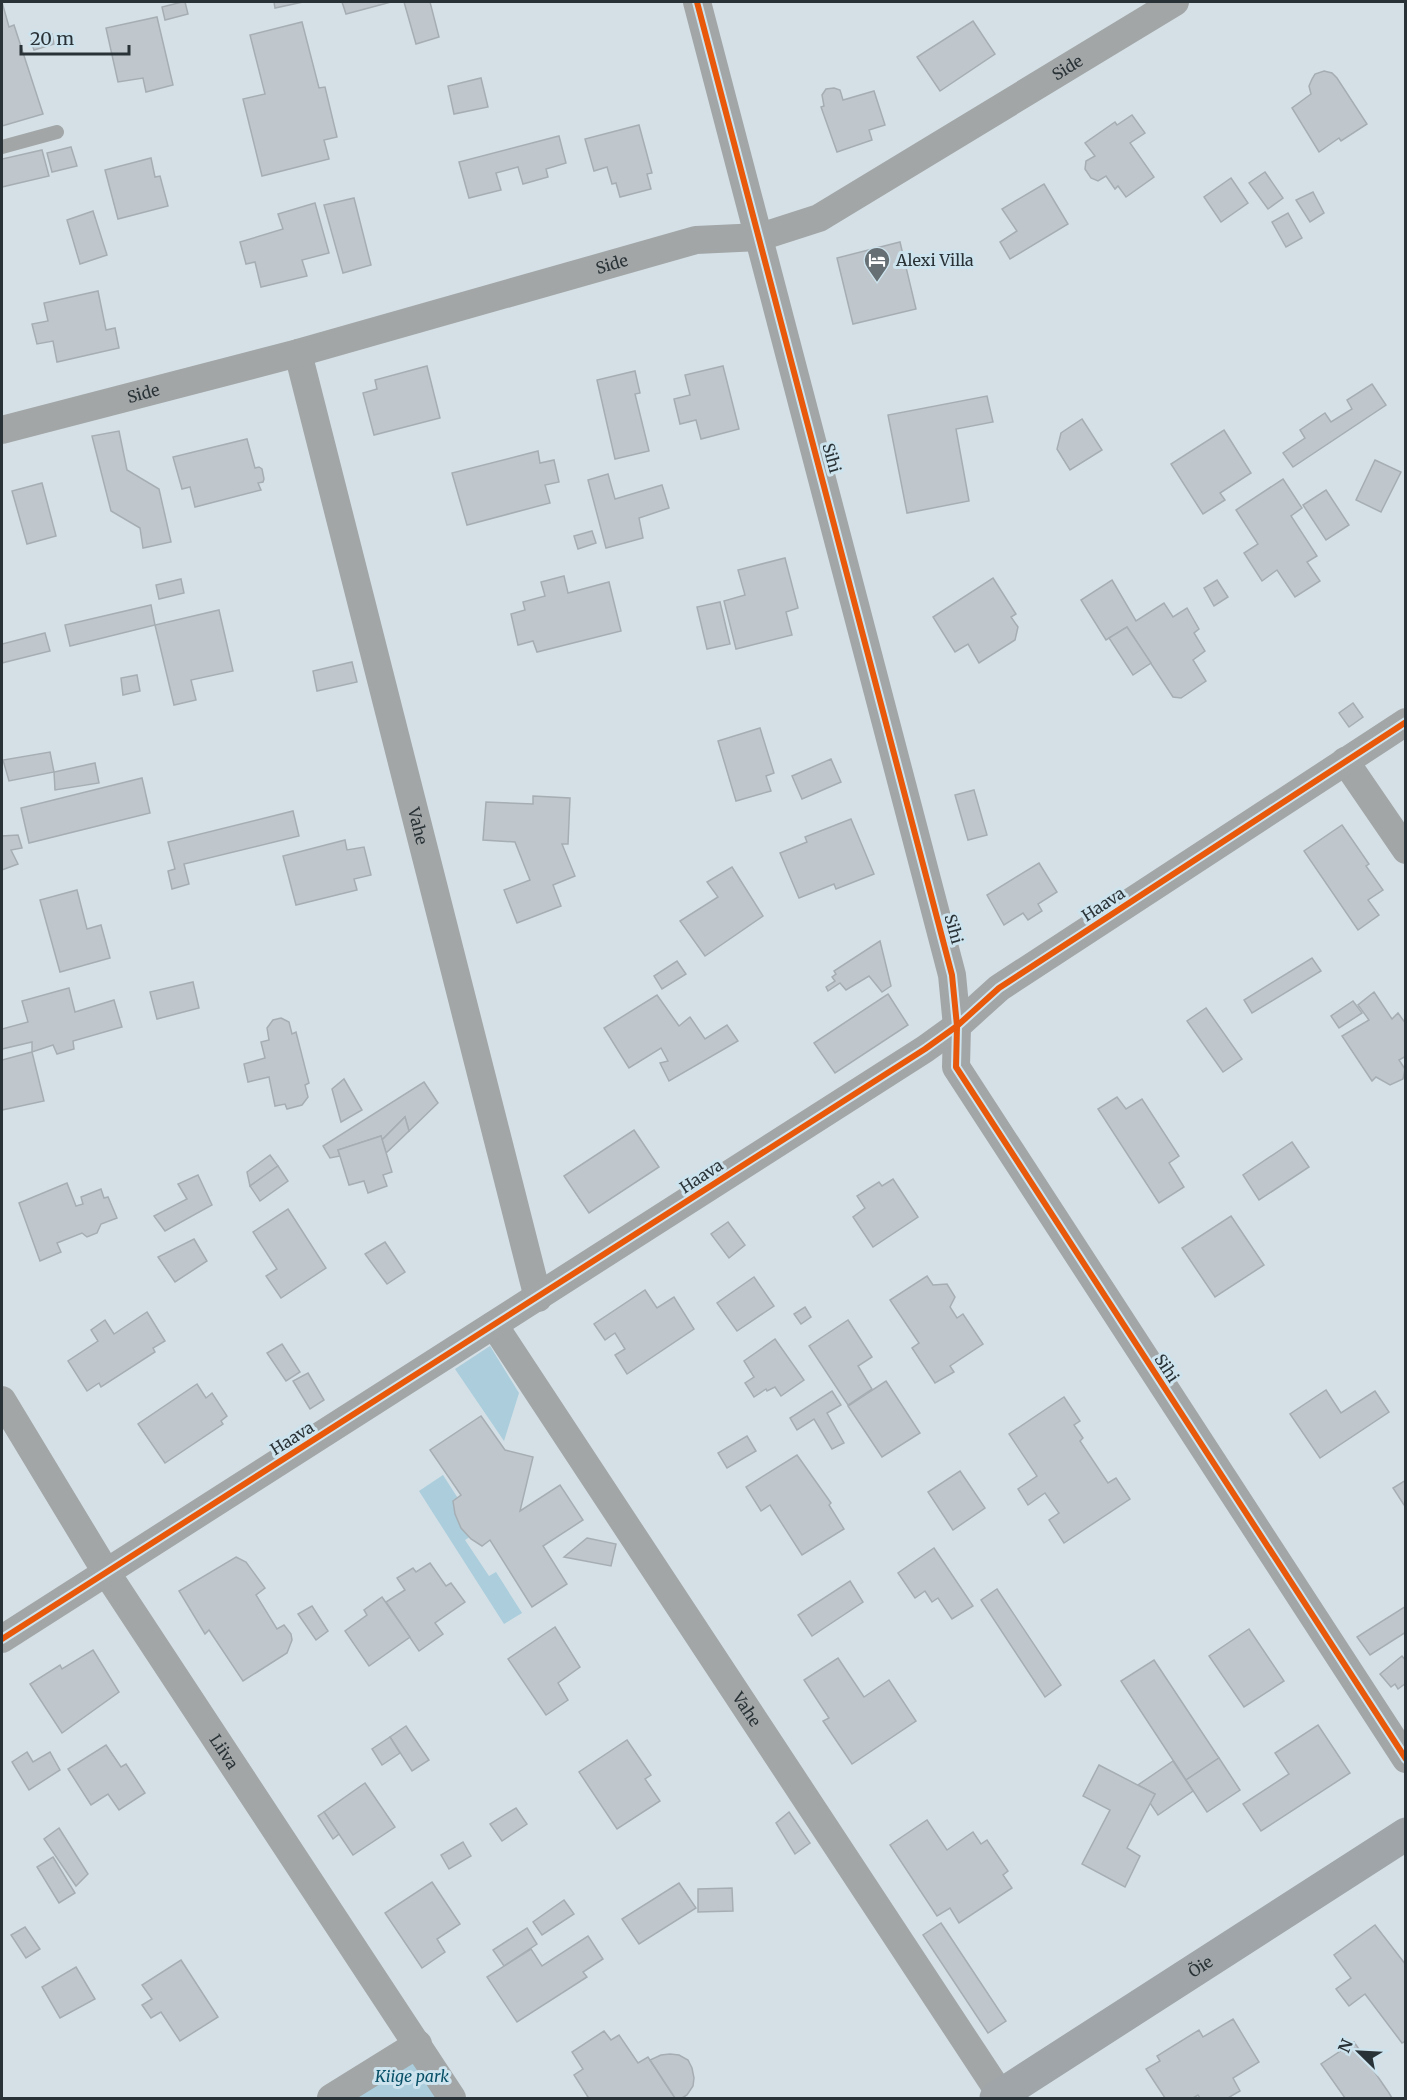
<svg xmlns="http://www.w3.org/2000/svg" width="1407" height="2100" font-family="Merriweather,serif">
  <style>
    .green { fill: #abcddc }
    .building { fill: #bfc7cd; stroke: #a6aeb3; stroke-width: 1.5 }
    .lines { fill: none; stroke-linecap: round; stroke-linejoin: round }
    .lane { stroke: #a2a6a7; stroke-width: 14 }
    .street { stroke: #a2a6a7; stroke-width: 28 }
    .secondary { stroke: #9fa5a8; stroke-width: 33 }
    .cycleway-casing { stroke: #cde3ed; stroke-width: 10 }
    .cycleway { stroke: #e8590c; stroke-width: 6 }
    .labels { text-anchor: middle; stroke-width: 6; stroke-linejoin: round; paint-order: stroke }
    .street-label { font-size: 16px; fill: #293236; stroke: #cde3ed }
    .poi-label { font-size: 16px; fill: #293236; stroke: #cde3ed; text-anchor: start }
    .park-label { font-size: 16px; font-style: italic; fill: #085067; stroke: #cde3ed }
  </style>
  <rect width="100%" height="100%" fill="#d4e0e6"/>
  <g class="green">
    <path d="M490,1346L519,1393L504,1441L455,1369Z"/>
    <path d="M443,1475L479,1531L465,1540L489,1576L496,1572L522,1613L504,1624L419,1491Z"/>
    <path d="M418,2044L452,2098H331Z"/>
  </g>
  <g class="building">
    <path d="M2,2L9,27L14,25L43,114L2,126Z"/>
    <path d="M182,2H185L188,14L165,20L162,7Z"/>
    <path d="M274,2H303L275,8Z"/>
    <path d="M342,2H391L346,14Z"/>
    <path d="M404,2H430L439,37L416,44Z"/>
    <path d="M157,17L173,85L146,92L143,78L118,82L106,28Z"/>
    <path d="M973,21L995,54L940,91L917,57Z"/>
    <path d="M302,22L319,88L325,87L337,137L324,140L329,159L262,176L243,99L265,94L250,35Z"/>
    <path d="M52,34L54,44L34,50L31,41Z"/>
    <path d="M1324,71L1332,73L1337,78L1367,124L1341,141L1339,138L1319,152L1292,108L1311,94L1309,86L1312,79L1315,74Z"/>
    <path d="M481,78L488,107L454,114L448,86Z"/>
    <path d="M834,88L840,90L843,100L874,91L885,125L869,130L872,140L837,152L821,107L824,106L822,95L826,89Z"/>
    <path d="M1132,115L1145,133L1130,143L1154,177L1126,197L1118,186L1115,189L1106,176L1098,181L1091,178L1085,169L1086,161L1095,156L1085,143L1115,122L1117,125Z"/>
    <path d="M639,125L652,173L647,174L651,189L620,197L616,183L612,184L607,167L594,171L585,139Z"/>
    <path d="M559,136L566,163L546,169L548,177L523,184L518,167L496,173L501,190L469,198L459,162Z"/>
    <path d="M71,147L77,166L52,172L47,153Z"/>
    <path d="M42,150L49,176L2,187V159Z"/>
    <path d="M151,158L155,177L160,176L168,206L118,219L105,170Z"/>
    <path d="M1265,172L1283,198L1268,209L1249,183Z"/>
    <path d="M1231,178L1248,203L1221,222L1204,197Z"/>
    <path d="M1044,184L1068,224L1010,259L1000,242L1017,231L1002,209Z"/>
    <path d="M1313,192L1324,213L1310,222L1296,200Z"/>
    <path d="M354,198L371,265L343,273L324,205Z"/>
    <path d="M315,203L329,253L302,260L307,276L261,287L255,262L246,264L240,242L283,229L278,214Z"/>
    <path d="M93,211L107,255L80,264L67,220Z"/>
    <path d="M1288,213L1302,238L1286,247L1272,222Z"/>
    <path d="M900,242L916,309L853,324L837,258Z"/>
    <path d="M98,291L106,330L115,328L119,348L57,362L53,341L37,344L32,324L48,321L44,303Z"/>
    <path d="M427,366L440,418L374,435L363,393L377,389L375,380Z"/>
    <path d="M723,366L739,429L701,439L696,420L680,424L674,399L690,395L685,375Z"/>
    <path d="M635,371L640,393L635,394L649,451L615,459L597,380Z"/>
    <path d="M1372,384L1386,405L1293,467L1283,453L1305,438L1300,430L1325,413L1331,422L1352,409L1347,400Z"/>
    <path d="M987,396L993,422L956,429L969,501L907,513L888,415Z"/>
    <path d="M1082,419L1102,450L1070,470L1057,449L1061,433Z"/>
    <path d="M1224,430L1251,473L1220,493L1225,500L1203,514L1171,464Z"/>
    <path d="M119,431L127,470L159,489L171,542L143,548L140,528L111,511L92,436Z"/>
    <path d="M247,439L255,468L259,467L262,469L264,479L263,482L258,483L261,490L195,507L190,487L182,489L173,457Z"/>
    <path d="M538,451L540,463L554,460L559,482L545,485L550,503L467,525L452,473Z"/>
    <path d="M1375,460L1401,472L1381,512L1356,500Z"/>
    <path d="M608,474L615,499L662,485L669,508L639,518L643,538L606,548L588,480Z"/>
    <path d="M1283,479L1302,508L1291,516L1317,556L1307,562L1320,581L1295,597L1277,570L1262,581L1244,553L1258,544L1236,510Z"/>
    <path d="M42,483L56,536L27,544L12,491Z"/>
    <path d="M1326,490L1349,525L1326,540L1303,505Z"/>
    <path d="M592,531L596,543L578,549L574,536Z"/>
    <path d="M785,558L798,608L786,612L792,635L736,649L724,601L745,595L738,570Z"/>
    <path d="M564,576L568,593L609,582L621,631L537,652L533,641L518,645L511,614L525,610L523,602L545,596L541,582Z"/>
    <path d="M993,578L1016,614L1011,617L1018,627L1015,640L979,663L968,644L955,652L933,617Z"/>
    <path d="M181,579L184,593L159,599L156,585Z"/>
    <path d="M1112,580L1136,621L1164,603L1173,617L1187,608L1199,629L1194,633L1205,651L1193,660L1206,681L1181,698L1173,697L1127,627L1106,640L1081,600Z"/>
    <path d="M1217,580L1228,597L1214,606L1204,588Z"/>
    <path d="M720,602L730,644L707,649L697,607Z"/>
    <path d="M151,605L155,625L70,646L65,625Z"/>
    <path d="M219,610L233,671L191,680L196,700L174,705L155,625Z"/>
    <path d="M1127,627L1151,663L1133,675L1109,638Z"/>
    <path d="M45,633L50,651L2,663V644Z"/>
    <path d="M352,662L357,682L317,691L313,671Z"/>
    <path d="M137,675L140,691L123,695L121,678Z"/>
    <path d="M1353,703L1363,717L1349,727L1339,713Z"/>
    <path d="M760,728L774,773L766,776L771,791L736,801L718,741Z"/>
    <path d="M50,752L54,772L9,781L3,760Z"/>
    <path d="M831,759L841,782L802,799L792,776Z"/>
    <path d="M95,763L99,783L55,790L54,772Z"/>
    <path d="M142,778L150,813L29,843L21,808Z"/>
    <path d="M974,790L987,835L968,840L955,795Z"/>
    <path d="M533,796L570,798L568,844H562L575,876L553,885L561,906L517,923L504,890L530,880L515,842L483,840L486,802L533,804Z"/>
    <path d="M293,811L299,836L184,864L189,884L172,889L168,871L175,869L168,842Z"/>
    <path d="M851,819L874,874L836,889L834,884L799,898L780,853L807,842L805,837Z"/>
    <path d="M1342,825L1369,864L1366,866L1383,890L1368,900L1379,915L1358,930L1304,851Z"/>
    <path d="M18,835L22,848L11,850L18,864L2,870V836Z"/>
    <path d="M345,840L347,850L364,847L371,875L354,879L357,890L296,905L283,856Z"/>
    <path d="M1039,863L1057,892L1038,904L1042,911L1028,920L1023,913L1004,925L987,895Z"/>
    <path d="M732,867L763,916L705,956L680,921L718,897L707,882Z"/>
    <path d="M77,890L87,929L101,925L110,958L60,972L40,900Z"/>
    <path d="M880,941L891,986L882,992L869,976L846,990L840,983L828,991L826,987L835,981L832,977L836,974L834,971Z"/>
    <path d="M1312,958L1321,971L1252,1013L1244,1000Z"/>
    <path d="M677,961L686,974L662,989L654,976Z"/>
    <path d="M193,982L199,1008L157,1019L150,992Z"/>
    <path d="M69,988L75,1012L114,1000L122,1027L73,1041L74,1049L57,1054L53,1045L32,1052V1042L2,1049V1029L28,1022L22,1001Z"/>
    <path d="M1374,992L1392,1019L1398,1013L1406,1024V1056L1399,1060L1405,1069L1403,1079L1390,1085L1376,1077L1372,1081L1342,1036L1369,1020L1358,1005Z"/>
    <path d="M888,994L908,1025L835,1073L814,1043Z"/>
    <path d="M657,995L679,1026L690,1017L705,1039L727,1025L738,1041L669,1081L660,1063L668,1061L661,1048L629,1068L604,1028Z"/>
    <path d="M1353,1001L1362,1013L1339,1028L1331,1016Z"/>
    <path d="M1206,1008L1242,1059L1223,1072L1187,1021Z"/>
    <path d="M281,1018L289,1022L292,1034L296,1032L309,1083L305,1085L308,1097L302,1105L287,1109L285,1104L275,1106L269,1077L248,1082L244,1064L265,1058L261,1042L269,1040L267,1028L273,1020Z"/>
    <path d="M32,1052L44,1101L2,1110V1060Z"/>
    <path d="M344,1079L362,1110L341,1122L332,1089Z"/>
    <path d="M424,1082L438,1103L409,1131L405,1117L382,1140L381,1136L338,1150L340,1156L330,1158L323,1146Z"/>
    <path d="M1117,1097L1126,1109L1142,1099L1179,1156L1169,1163L1184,1187L1159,1203L1098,1109Z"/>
    <path d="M405,1117L409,1131L386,1153L382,1140Z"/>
    <path d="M634,1130L659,1167L589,1213L564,1176Z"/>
    <path d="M381,1136L392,1172L383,1175L387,1186L368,1193L364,1181L349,1185L338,1150Z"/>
    <path d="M1292,1142L1309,1167L1259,1200L1243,1175Z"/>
    <path d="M270,1155L278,1166L250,1186L247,1172Z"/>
    <path d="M278,1166L288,1181L260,1201L250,1186Z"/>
    <path d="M198,1175L212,1205L165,1231L154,1216L187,1199L178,1184Z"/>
    <path d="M893,1179L918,1217L873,1247L853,1217L865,1208L857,1196L879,1182L882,1186Z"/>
    <path d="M67,1183L76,1206L83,1204L81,1197L101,1189L104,1198L108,1197L117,1218L101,1224L97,1233L87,1237L82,1233L57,1243L61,1252L40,1261L19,1203Z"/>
    <path d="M288,1209L326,1268L281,1298L266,1276L277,1269L253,1232Z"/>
    <path d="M1231,1216L1264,1265L1215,1297L1182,1248Z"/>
    <path d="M728,1222L745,1245L729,1258L711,1234Z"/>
    <path d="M194,1239L207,1261L175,1282L158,1257Z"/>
    <path d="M385,1242L405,1272L387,1284L365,1254Z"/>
    <path d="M927,1276L933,1285L947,1284L955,1297L950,1307L957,1318L963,1314L983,1344L950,1366L954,1372L935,1383L912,1348L919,1343L890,1300Z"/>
    <path d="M754,1277L774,1306L737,1331L717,1303Z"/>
    <path d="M645,1290L657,1308L674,1297L694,1329L627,1374L615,1355L625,1349L615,1333L605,1340L594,1324Z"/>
    <path d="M805,1307L811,1317L801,1324L794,1314Z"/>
    <path d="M147,1312L165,1341L153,1348L155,1352L101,1387L99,1383L87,1391L68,1361L98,1341L91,1330L105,1320L114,1334Z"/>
    <path d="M848,1320L872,1357L858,1366L872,1389L848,1405L809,1346Z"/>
    <path d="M775,1339L804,1380L781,1396L775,1387L767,1391L766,1389L754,1397L745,1383L754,1377L744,1361Z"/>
    <path d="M282,1344L300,1372L286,1381L267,1353Z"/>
    <path d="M308,1373L324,1400L310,1409L293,1381Z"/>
    <path d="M886,1381L920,1433L882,1457L848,1406Z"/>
    <path d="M197,1384L206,1398L212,1393L227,1416L221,1421L223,1424L165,1463L138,1424Z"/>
    <path d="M1326,1390L1341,1413L1375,1391L1389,1412L1320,1458L1290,1414Z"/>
    <path d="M832,1391L841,1405L827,1413L844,1443L832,1449L814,1419L797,1430L790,1418Z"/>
    <path d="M1064,1397L1080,1421L1074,1425L1083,1438L1080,1441L1108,1483L1116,1478L1130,1499L1064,1543L1049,1520L1059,1513L1045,1493L1028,1505L1018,1489L1037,1476L1009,1434Z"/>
    <path d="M481,1416L505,1450L533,1457L520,1511L560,1485L583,1520L543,1546L567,1584L532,1607L490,1540L482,1546L471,1539L461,1528L455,1514L453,1501L461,1495L430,1450Z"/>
    <path d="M747,1436L756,1451L727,1468L718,1453Z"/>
    <path d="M797,1455L831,1503L829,1505L844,1529L802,1555L770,1505L761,1511L746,1487Z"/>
    <path d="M960,1471L985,1508L953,1530L928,1492Z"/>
    <path d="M1406,1480V1508L1393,1488Z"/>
    <path d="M587,1538L616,1544L611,1566L564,1557Z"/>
    <path d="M934,1548L973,1606L952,1619L938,1598L932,1602L925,1591L915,1598L898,1573Z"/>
    <path d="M236,1557L246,1562L265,1588L256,1595L277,1629L284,1625L291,1634L292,1640L287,1653L243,1681L209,1630L205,1634L179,1591Z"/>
    <path d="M430,1563L446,1586L451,1583L465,1602L435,1623L443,1634L419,1651L386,1602L405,1590L397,1578L413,1568L416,1572Z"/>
    <path d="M850,1581L863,1602L812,1636L798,1615Z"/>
    <path d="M997,1589L1061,1685L1045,1697L981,1600Z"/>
    <path d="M382,1597L410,1637L369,1666L345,1631L367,1615L364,1610Z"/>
    <path d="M312,1606L328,1631L316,1640L298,1614Z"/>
    <path d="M1406,1606V1632L1370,1655L1357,1637Z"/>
    <path d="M555,1627L580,1667L558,1683L568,1700L546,1715L508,1659Z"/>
    <path d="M1249,1629L1284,1681L1244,1707L1209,1656Z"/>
    <path d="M93,1650L119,1692L62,1733L30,1684L60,1665L62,1669Z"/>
    <path d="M1402,1656L1406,1661V1683L1398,1689L1395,1684L1391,1687L1380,1674Z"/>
    <path d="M838,1658L864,1697L889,1680L916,1721L852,1764L823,1721L829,1718L804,1680Z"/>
    <path d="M1154,1660L1219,1758L1186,1780L1121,1681Z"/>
    <path d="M1318,1725L1350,1773L1261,1831L1243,1804L1289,1774L1275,1753Z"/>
    <path d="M406,1726L429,1760L412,1771L390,1737Z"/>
    <path d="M390,1737L400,1753L382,1765L372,1749Z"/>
    <path d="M627,1740L651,1775L645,1779L660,1801L617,1829L579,1772Z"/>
    <path d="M106,1745L121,1767L126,1764L145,1793L119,1810L108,1794L91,1805L68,1769Z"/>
    <path d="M27,1752L33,1762L50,1752L60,1770L29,1790L12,1762Z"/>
    <path d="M1219,1758L1240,1790L1207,1812L1186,1780Z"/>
    <path d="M1173,1761L1193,1791L1158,1815L1150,1803L1155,1794L1138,1785Z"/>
    <path d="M1099,1765L1155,1794L1127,1848L1140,1856L1125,1887L1082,1864L1110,1810L1083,1796Z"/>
    <path d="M365,1783L395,1827L353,1855L324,1812Z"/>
    <path d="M516,1808L527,1824L502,1841L490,1824Z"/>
    <path d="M324,1812L339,1834L333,1839L318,1816Z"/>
    <path d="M789,1812L810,1843L795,1854L776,1823Z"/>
    <path d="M927,1820L947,1850L973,1832L981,1844L987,1840L1008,1871L1003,1875L1012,1888L959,1923L950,1908L937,1916L890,1845Z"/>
    <path d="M59,1828L88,1874L76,1886L44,1839Z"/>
    <path d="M463,1842L471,1856L449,1869L441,1855Z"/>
    <path d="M53,1857L75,1893L59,1903L37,1867Z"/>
    <path d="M432,1882L460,1924L437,1939L445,1952L422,1968L385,1913Z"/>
    <path d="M679,1883L696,1908L639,1944L622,1919Z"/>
    <path d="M732,1888L733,1911L698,1912V1889Z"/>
    <path d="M564,1900L574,1914L542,1935L533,1922Z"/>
    <path d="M941,1923L1006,2021L988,2033L923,1935Z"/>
    <path d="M1375,1925L1406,1965V2041L1402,2043L1365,1994L1349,2006L1336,1989L1351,1978L1334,1955Z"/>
    <path d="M25,1927L40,1949L26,1958L11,1935Z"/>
    <path d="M527,1928L537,1944L504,1966L493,1950Z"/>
    <path d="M588,1936L603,1959L583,1972L587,1977L517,2022L487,1977L531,1949L542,1966Z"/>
    <path d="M181,1960L218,2017L180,2041L161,2012L151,2018L142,2005L152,1999L142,1985Z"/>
    <path d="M76,1967L95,1999L60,2018L42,1987Z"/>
    <path d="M1233,2019L1259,2062L1233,2078L1240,2091L1228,2098H1200L1198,2095L1193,2098H1165L1146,2069L1160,2061L1157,2056L1199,2030L1203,2037Z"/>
    <path d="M604,2031L611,2040L619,2035L638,2063L648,2057L675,2098H586L588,2097L574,2075L583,2069L572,2052Z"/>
    <path d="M1354,2042L1389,2093L1392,2098H1345L1321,2064Z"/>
    <path d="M670,2054L679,2055L688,2060L692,2068L694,2078L693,2086L687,2095L682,2098H675L650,2060L661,2055Z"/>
  </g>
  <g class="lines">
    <path class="lane" d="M2,147L57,132"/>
    <g class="street">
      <path d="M697,2L952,975L957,1026L956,1067L1406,1759"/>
      <path id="s1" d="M298,353L538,1298"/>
      <path id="s2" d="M2,430L298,353L696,240L760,237L819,218L1175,2"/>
      <path d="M1345,761L1406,850"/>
      <path id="s3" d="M494,1325L1001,2095"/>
      <path id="s4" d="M2,1400L106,1572L452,2098"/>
      <path d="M2,1639L925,1049L957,1026L999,988L1406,722"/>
      <path d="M331,2098L418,2044"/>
    </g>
    <path class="secondary" id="s5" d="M996,2098L1406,1834"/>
    <g class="cycleway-casing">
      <g id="cycleway">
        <path d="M697,2L952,975L957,1026L956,1067L1406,1759"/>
        <path d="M2,1639L925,1049L957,1026L999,988L1406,722"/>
      </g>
    </g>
    <use href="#cycleway" class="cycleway"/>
  </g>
  <defs>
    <g id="hotel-pin" transform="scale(1.35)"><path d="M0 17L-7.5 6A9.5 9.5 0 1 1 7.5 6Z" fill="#656f74" stroke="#cde3ed"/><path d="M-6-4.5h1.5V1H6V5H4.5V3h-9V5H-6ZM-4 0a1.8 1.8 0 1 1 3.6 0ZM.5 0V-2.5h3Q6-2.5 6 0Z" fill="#fff"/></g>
  </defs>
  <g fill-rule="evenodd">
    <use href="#hotel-pin" x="877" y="260"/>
  </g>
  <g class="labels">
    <g class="street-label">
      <text dy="6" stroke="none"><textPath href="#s2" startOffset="1136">Side</textPath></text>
      <text dy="6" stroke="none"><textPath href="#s2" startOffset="632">Side</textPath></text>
      <text dy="6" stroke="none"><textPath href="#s2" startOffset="146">Side</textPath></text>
      <text transform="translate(832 458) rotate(75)" y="6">Sihi</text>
      <text dy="6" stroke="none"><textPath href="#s1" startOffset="488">Vahe</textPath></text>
      <text transform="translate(1103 904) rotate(-33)" y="6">Haava</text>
      <text transform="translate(954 929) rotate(75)" y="6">Sihi</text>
      <text transform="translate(701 1176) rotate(-33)" y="6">Haava</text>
      <text transform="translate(1167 1368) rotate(57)" y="6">Sihi</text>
      <text transform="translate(292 1438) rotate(-32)" y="6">Haava</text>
      <text dy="6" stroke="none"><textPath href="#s3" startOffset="460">Vahe</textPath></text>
      <text dy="6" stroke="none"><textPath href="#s4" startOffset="416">Liiva</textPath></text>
      <text dy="6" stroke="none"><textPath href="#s5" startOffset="243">Õie</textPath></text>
    </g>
    <g class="poi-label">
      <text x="896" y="266">Alexi Villa</text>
    </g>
    <g class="park-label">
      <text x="412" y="2082">Kiige park</text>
    </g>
  </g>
  <rect width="1407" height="2100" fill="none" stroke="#293236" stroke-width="6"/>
  <g transform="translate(1359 2052) rotate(294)" stroke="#cde3ed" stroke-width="4.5" paint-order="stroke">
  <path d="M0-4.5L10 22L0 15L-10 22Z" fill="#293236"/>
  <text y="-9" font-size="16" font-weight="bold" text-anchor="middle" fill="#293236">N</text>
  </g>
  <path d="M21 45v9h108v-9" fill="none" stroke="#293236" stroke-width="3"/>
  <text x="30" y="45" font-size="18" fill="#293236" stroke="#cde3ed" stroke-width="4.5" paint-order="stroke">20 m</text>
</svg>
